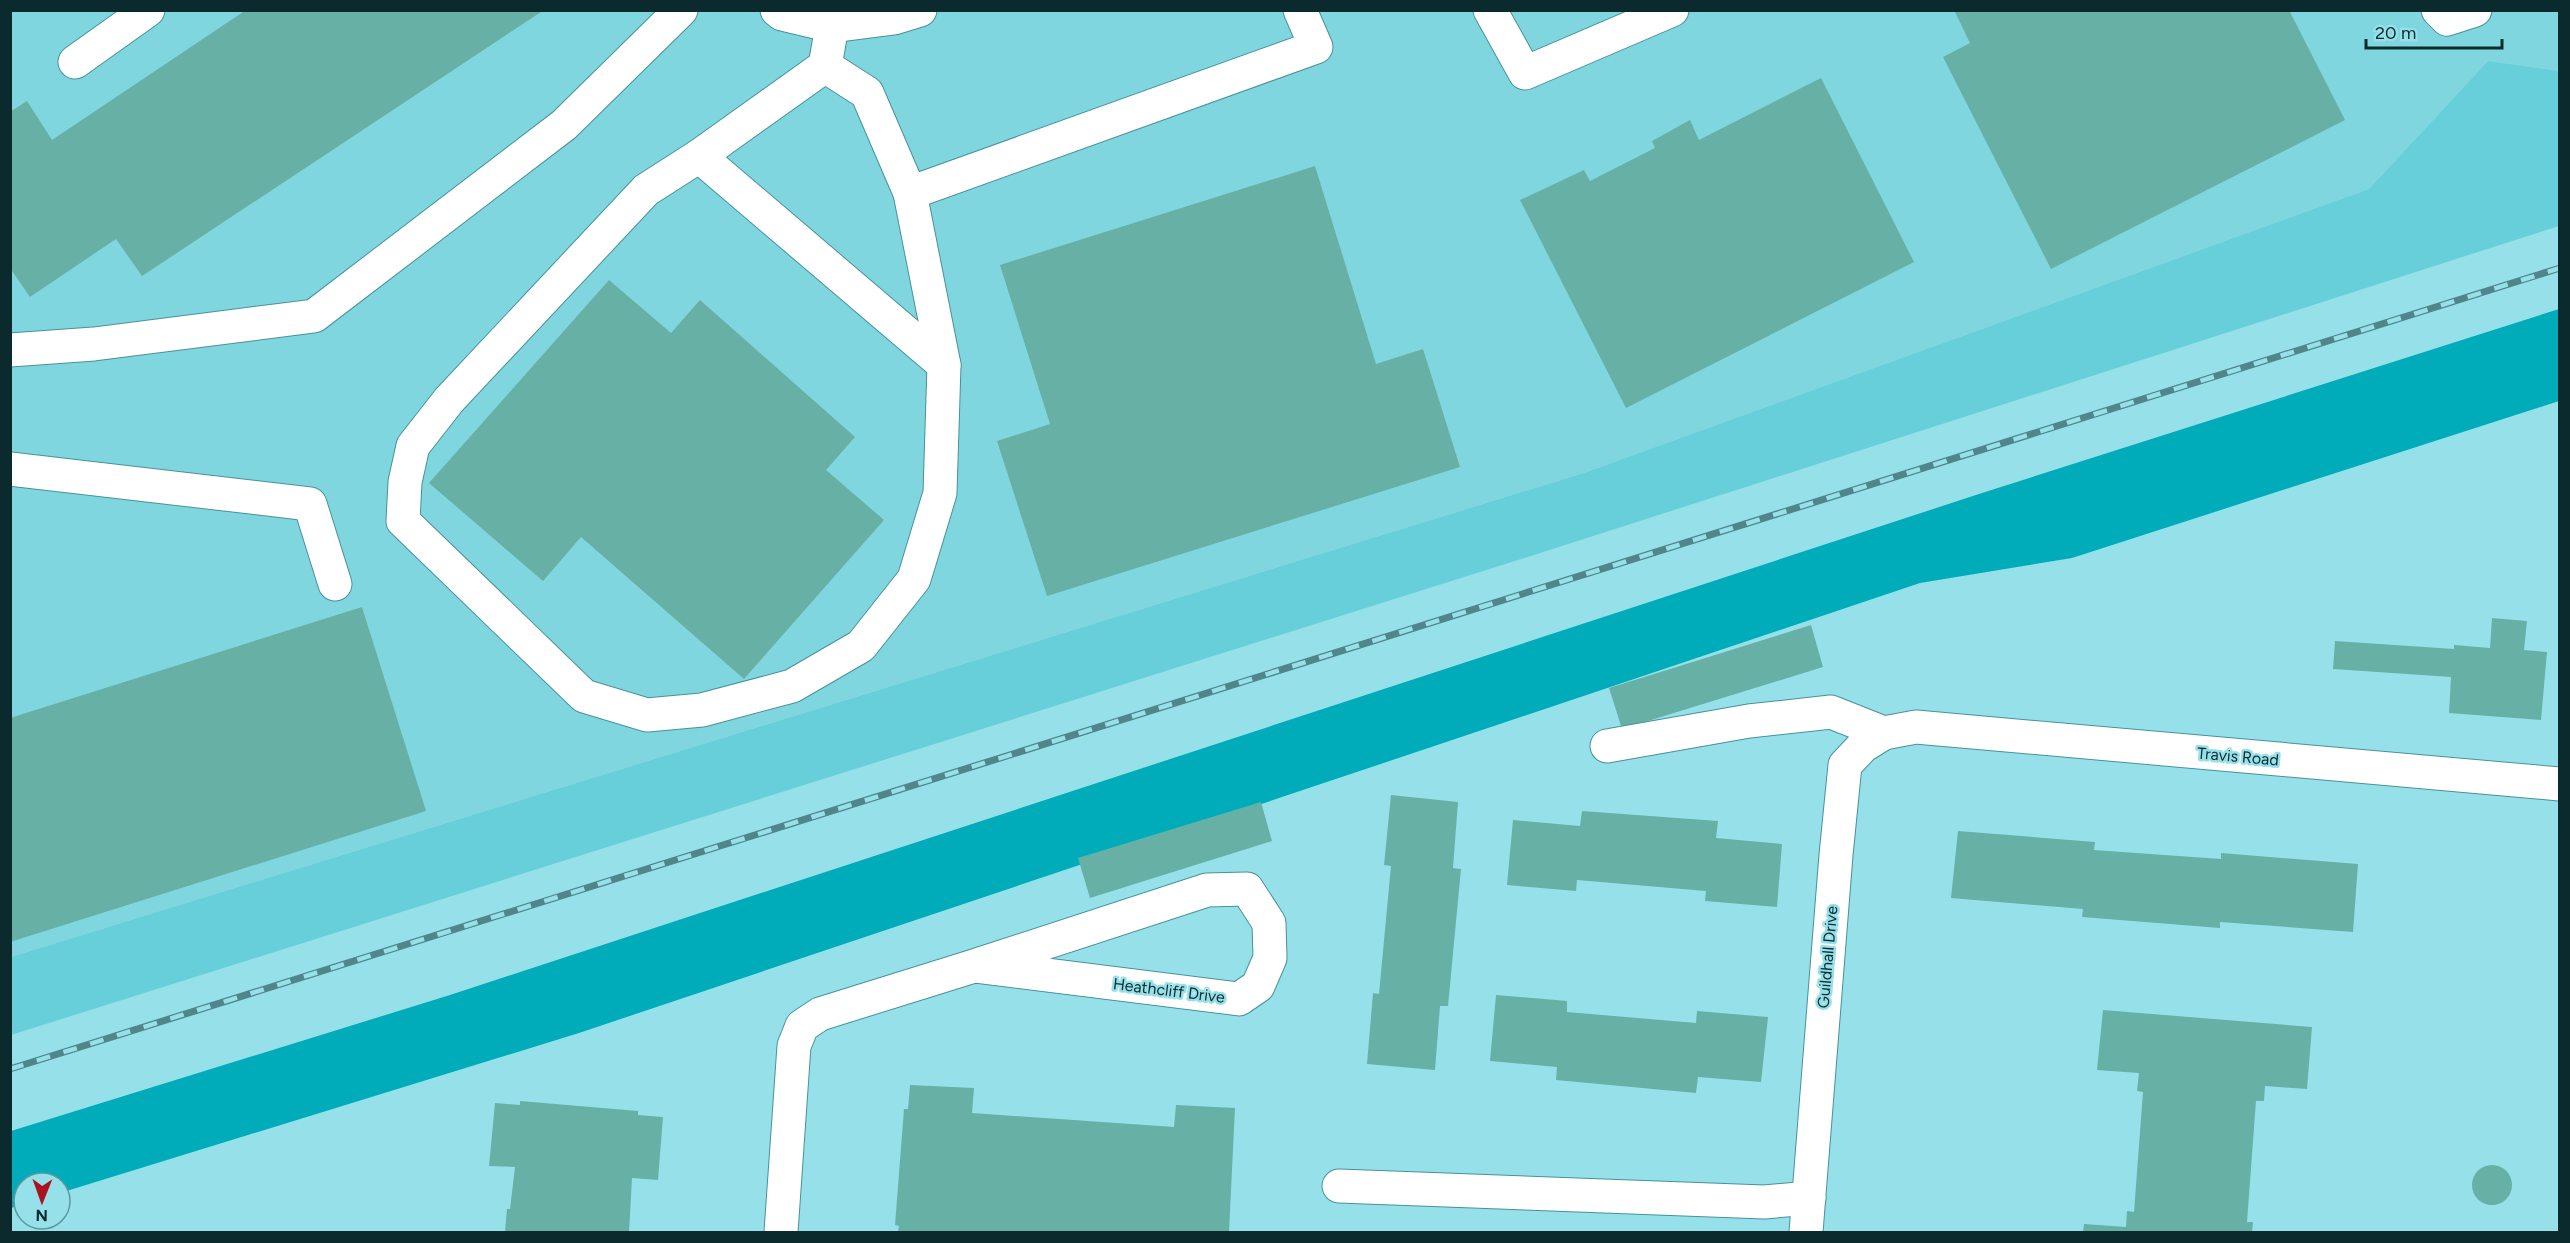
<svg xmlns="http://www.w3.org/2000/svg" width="2570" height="1243" font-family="Figtree,sans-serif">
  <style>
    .built { fill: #80d6de }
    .green { fill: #67cfda }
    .forest { fill: #00acb9 }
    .building { fill: #67b0a6 }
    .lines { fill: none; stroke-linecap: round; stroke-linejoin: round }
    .minor-casing { stroke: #47929a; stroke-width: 35 }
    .minor { stroke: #fff; stroke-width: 33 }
    .rail-casing { stroke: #50858b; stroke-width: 7 }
    .rail { stroke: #96e1e9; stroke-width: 4.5; stroke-dasharray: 14; stroke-linecap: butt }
    .labels { text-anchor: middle; stroke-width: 5; stroke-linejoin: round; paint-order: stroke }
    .street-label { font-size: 16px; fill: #0a2a2e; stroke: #96e1e9 }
  </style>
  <rect width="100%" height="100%" fill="#96e1e9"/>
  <path class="built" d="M11,11H2559V71L2488,61L2369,189L1584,473L11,957Z"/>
  <path class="green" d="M2488,61L2559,71V226L1534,555L11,1035V957L1584,473L2369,189Z"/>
  <path class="forest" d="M2559,309V401L2072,558L1920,583L579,1033L60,1193V1183H24V1204L11,1208V1131L450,995L1982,493Z"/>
  <g class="building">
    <path d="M246,10H544L142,276L116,239L30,297L10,268V112L27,101L52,140Z"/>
    <path d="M1954,10H2289L2345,120L2051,269L1943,57L1970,43Z"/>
    <path d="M1821,78L1914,262L1626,408L1520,200L1584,170L1590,181L1655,148L1652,141L1690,120L1699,140Z"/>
    <path d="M1315,166L1376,364L1423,349L1460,467L1047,596L997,441L1050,424L1000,265Z"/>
    <path d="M609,280L671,333L700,300L855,437L826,470L884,520L744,679L581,537L543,581L429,483Z"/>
    <path d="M362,607L426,811L10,942V718Z"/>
    <path d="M2492,618L2527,621L2524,650L2547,652L2541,720L2449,713L2451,677L2333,669L2335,641L2454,649V645L2490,648Z"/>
    <path d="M1811,625L1823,667L1622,729L1609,688Z"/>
    <path d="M1391,795L1458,802L1453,868L1461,869L1448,1006H1440L1435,1070L1367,1064L1373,993L1379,994L1391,866L1384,865Z"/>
    <path d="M1261,802L1272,841L1090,898L1078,858Z"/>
    <path d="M1582,811L1718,821L1716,838L1782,844L1777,907L1705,901L1706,891L1577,880L1576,891L1507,885L1513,820L1580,826Z"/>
    <path d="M1958,831L2095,842L2094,850L2221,859V853L2358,864L2353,932L2220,922V928L2082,917L2083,909L1951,898Z"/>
    <path d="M1496,995L1567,1001V1012L1696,1023L1697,1011L1768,1017L1761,1082L1698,1077L1696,1093L1556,1080L1557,1067L1490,1061Z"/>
    <path d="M2103,1010L2312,1027L2307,1089L2265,1086L2264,1101H2256L2247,1222H2253L2252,1232H2083L2084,1224L2126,1227L2127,1211L2134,1212L2143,1092L2137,1091L2139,1073L2097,1070Z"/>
    <path d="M910,1085L974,1088L972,1113L1174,1127L1176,1105L1235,1108L1229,1232H898L899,1226L895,1225L904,1109H908Z"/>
    <path d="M520,1101L638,1111V1115L663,1117L658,1180L632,1178L629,1232H505L507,1209H510L515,1167L489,1166L495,1103L520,1105Z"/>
    <circle cx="2492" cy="1185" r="20"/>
  </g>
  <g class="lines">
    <g class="minor-casing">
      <g id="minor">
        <path d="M777,10L782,14L832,26L894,18L920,10"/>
        <path d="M1490,10L1525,73L1672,10"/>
        <path d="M2438,10L2447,19L2475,10"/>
        <path d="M75,62L148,10"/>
        <path d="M825,66L867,93L910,193L944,365L940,493L914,579L861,646L792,686L702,710L647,715L584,696L403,521L405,482L413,446L449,400L646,190L699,156L825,66L832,26"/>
        <path d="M699,156L944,365"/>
        <path d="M910,193L1316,47L1300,10"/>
        <path d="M10,350L94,344L314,316L564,125L681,10"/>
        <path d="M10,469L310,504L335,584"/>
        <path d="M1607,746L1749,721L1831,712L1884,733"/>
        <path d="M1339,1186L1764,1202L1809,1198"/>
        <path d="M781,1232L794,1046L802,1026L820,1014L974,966L1239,999L1258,986L1270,958L1269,923L1247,889L1207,890L974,966"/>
        <path d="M1806,1232L1836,855L1845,765L1863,746L1884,733L1916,727L2560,784"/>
      </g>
    </g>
    <use href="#minor" class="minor"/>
    <g class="rail-casing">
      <path id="rail" d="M10,1069L2560,268"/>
    </g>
    <use href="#rail" class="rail"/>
  </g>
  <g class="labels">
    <g class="street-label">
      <text transform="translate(2238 756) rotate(5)" y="6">Travis Road</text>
      <text transform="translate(1827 957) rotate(-85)" y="6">Guildhall Drive</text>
      <text transform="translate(1169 990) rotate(7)" y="6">Heathcliff Drive</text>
    </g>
  </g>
  <rect width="2570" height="1243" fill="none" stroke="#0a2a2e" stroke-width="24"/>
  <g transform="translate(42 1201) rotate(181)"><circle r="28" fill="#96e1e9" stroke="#5e989e" stroke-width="1.5"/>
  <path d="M0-4.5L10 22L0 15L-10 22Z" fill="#a91321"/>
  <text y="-9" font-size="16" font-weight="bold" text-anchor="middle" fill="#0a2a2e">N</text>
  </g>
  <path d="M2366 39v9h136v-9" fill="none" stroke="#0a2a2e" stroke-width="3"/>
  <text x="2375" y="39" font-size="18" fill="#0a2a2e" stroke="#96e1e9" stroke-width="4.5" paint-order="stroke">20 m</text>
</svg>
